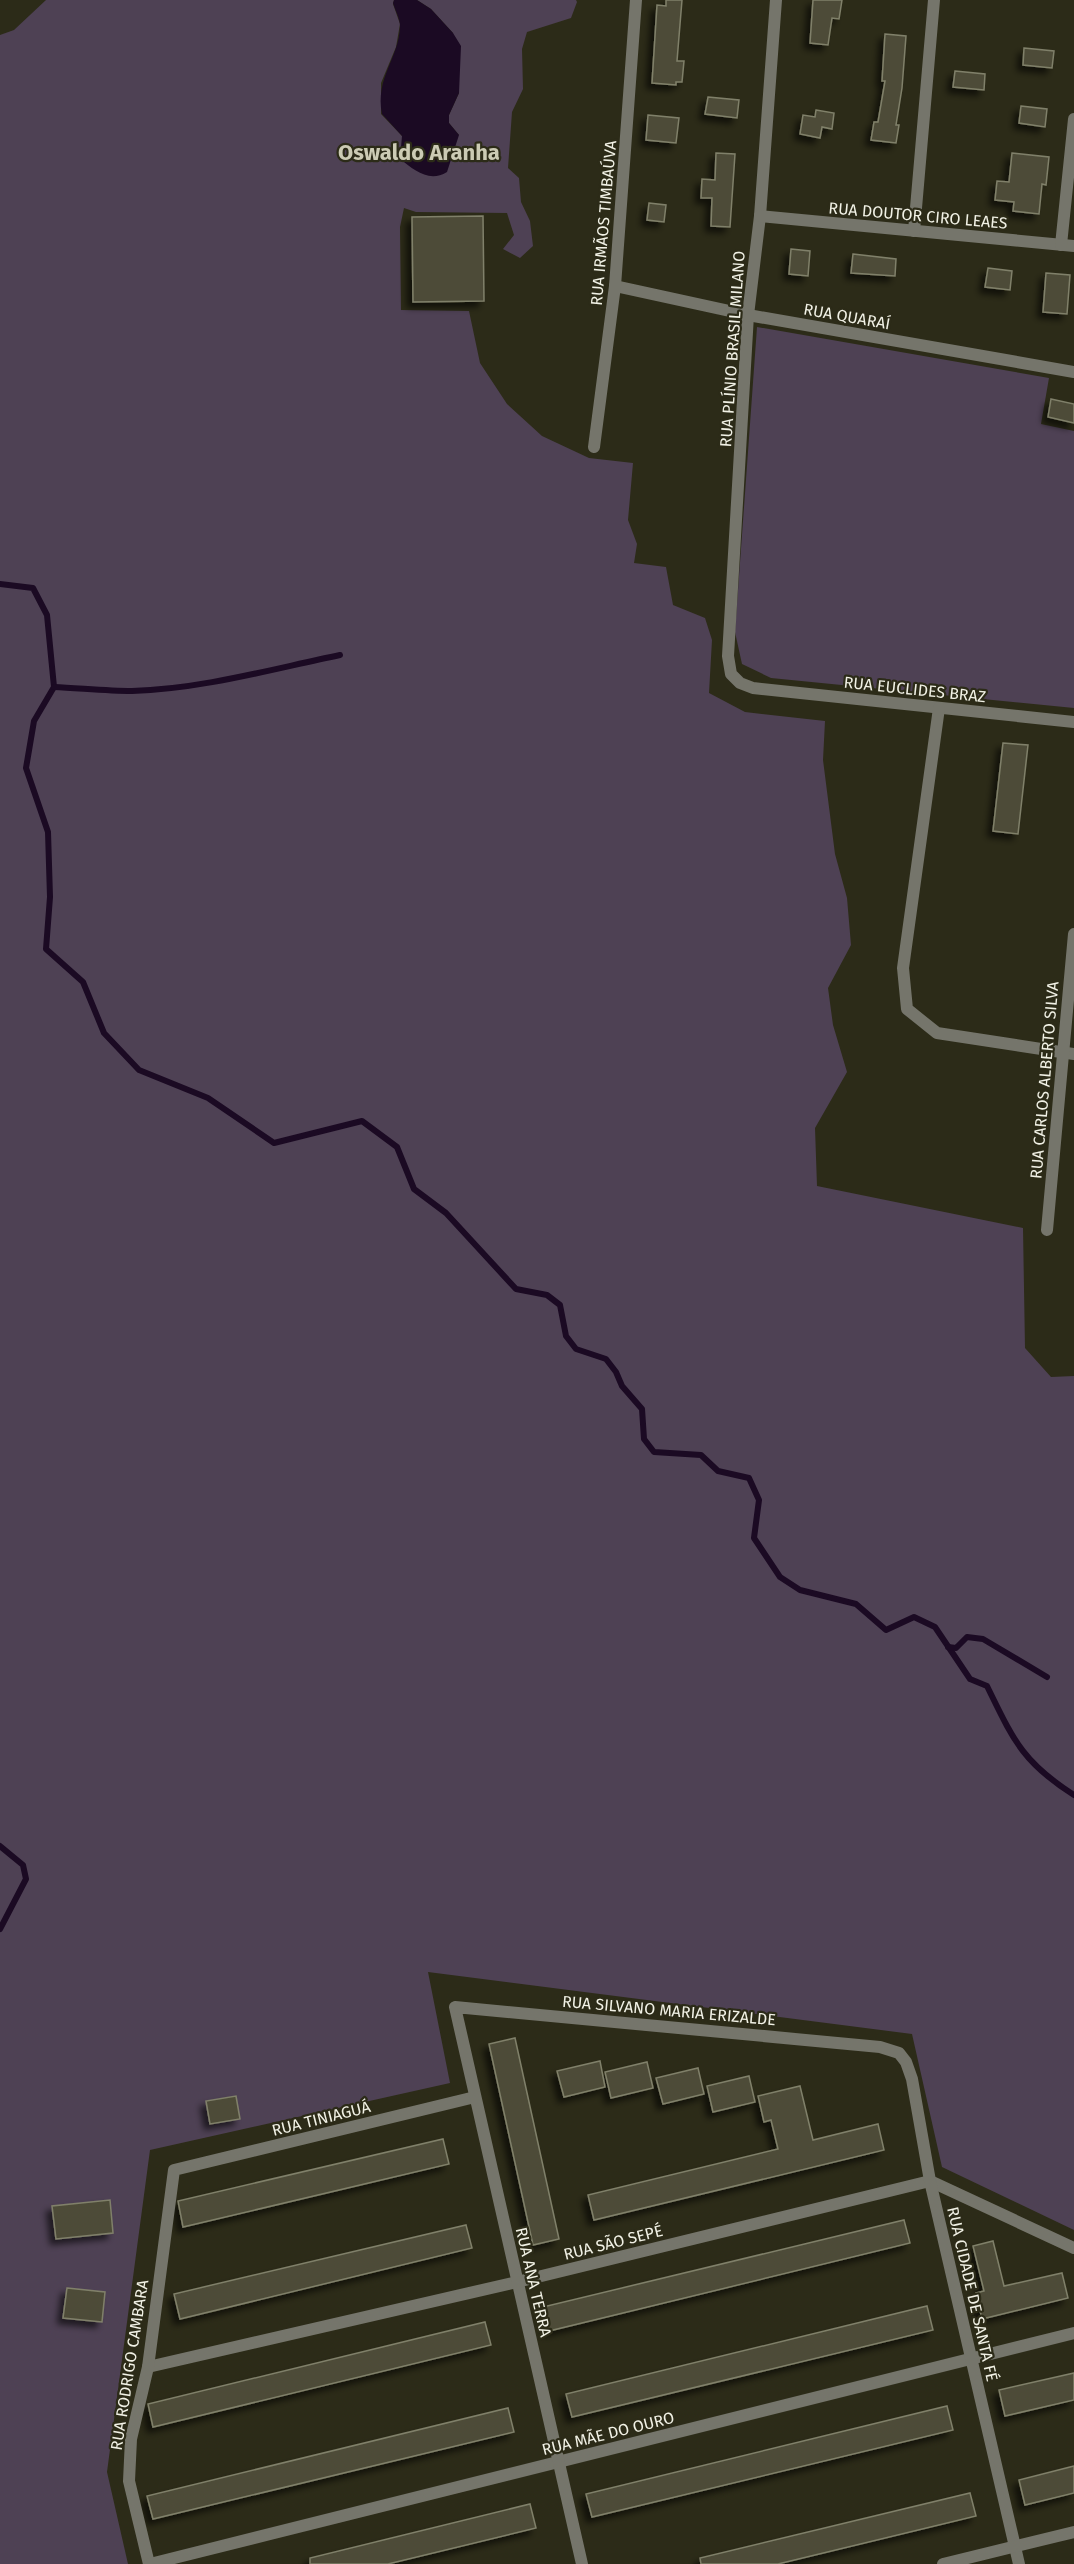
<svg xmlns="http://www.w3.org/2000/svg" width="1074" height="2564" font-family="'Fira Sans',sans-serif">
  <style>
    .green { fill: #4e4154 }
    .water { fill: #1b0a23 }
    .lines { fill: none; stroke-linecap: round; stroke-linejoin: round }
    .stream { stroke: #1b0a23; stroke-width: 6 }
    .building { fill: #4d4c38; stroke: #80806a; stroke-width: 1.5; filter: url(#shadow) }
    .minor { stroke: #75756b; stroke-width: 12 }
    .labels { text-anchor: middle; stroke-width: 4.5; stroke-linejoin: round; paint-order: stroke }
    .street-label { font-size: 16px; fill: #f1f1e5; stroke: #2c2b18 }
    .district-label { font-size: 22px; font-weight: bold; fill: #cccbb4; stroke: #2c2b18 }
  </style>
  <defs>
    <filter id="shadow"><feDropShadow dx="-5.5" dy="5.5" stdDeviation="3" flood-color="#0009"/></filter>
  </defs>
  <rect width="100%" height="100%" fill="#2c2b18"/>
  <g class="green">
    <path d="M46,0H394L393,4L400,24L396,47L381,83V114L402,136L459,135L449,123V115L459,93L453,33L431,9L417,0H576L577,2L571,18L527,32L522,49L523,89L512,112L508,168L519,178L521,202L530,221L533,246L520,258L503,249L514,235L507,213L416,212L404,208L400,227L401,310L469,311L480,363L507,404L542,436L589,458L633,463L628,520L637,544L634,563L666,567L673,605L705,618L712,640L709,693L745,712L825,721L823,760L835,854L847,898L851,945L828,988L833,1025L847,1072L815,1128L817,1186L1023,1228L1025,1348L1051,1377L1074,1376V2230L942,2167L912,2034L428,1972L450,2083L150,2150L107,2472L128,2564H0V35L14,30Z"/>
    <path d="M757,327L1049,378L1041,424L1074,431V708L771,678L742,664L735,632Z"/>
  </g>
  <path class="water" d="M394,0H417L431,9L453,33L461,46L459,93L449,115V123L459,135L447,172C429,183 414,170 400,159L402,136L382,114C375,77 399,59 400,26C400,19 395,10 393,3Z"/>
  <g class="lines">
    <g class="stream">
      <path d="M0,584L33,588L47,615L54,687L34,721L26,768L48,832L50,897L46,949L83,982L104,1033L139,1070L208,1098L274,1143L362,1121L397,1147L414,1189L446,1213L516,1289L547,1295L560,1305L566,1336L576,1349L606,1359L616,1372L622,1386L642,1409L644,1439L654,1452L701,1455L718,1471L749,1478L759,1500L754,1538L780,1577L800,1590L856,1604L886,1630L914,1617L935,1627L970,1679L987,1686C1013,1739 1022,1762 1074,1795"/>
      <path d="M54,687C79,688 106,691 132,691C202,689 272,669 340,655"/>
      <path d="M948,1647L956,1648L967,1637L983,1639L1047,1677"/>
      <path d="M0,1846L23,1865L26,1879L0,1929"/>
    </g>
  </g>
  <g class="building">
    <path d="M666,0H682L677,61H684L682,82H676V85L652,83L657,5L666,6Z"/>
    <path d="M813,0H842L839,19L832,18L828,45L810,43Z"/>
    <path d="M885,34L906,36L902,88L896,125H899L896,143L871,140L874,122H878L885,81H882Z"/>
    <path d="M1024,48L1054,51L1052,68L1023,65Z"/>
    <path d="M955,71L985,74L984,90L953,87Z"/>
    <path d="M708,97L739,100L737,118L705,114Z"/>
    <path d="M1021,106L1047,109L1045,127L1019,123Z"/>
    <path d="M816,110L834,113L832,129L822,127L820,138L800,134L803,115L815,117Z"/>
    <path d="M648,115L679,118L676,143L646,140Z"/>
    <path d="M716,153L735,154L730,227L711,226L712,198H701L702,179L715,180Z"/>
    <path d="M1012,153L1049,157L1046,185L1042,184L1039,214L1013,211L1014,202L995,200L997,181L1009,182Z"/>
    <path d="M649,203L666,205L664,222L647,220Z"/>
    <path d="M483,216L484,301L413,302L412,217Z"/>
    <path d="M791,249L810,251L808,276L789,274Z"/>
    <path d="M853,254L896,259L895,276L851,273Z"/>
    <path d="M988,268L1012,271L1010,290L985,287Z"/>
    <path d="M1046,273L1070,275L1067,314L1043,312Z"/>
    <path d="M1051,399L1074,404V423L1048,417Z"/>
    <path d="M1003,743L1028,745L1018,834L993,831Z"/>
    <path d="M515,2038L559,2239L533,2245L489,2044Z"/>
    <path d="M600,2061L605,2087L564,2097L557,2071Z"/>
    <path d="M647,2062L653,2088L611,2098L605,2072Z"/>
    <path d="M698,2068L704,2094L663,2104L656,2078Z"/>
    <path d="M749,2076L755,2102L713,2112L707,2086Z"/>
    <path d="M800,2086L813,2140L878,2124L884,2150L594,2220L588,2195L778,2149L771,2120L764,2122L758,2096Z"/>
    <path d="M236,2096L240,2119L210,2124L206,2101Z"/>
    <path d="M443,2139L449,2164L183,2227L178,2201Z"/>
    <path d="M110,2200L113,2233L56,2239L52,2206Z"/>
    <path d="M904,2220L910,2243L549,2331L543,2307Z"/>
    <path d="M466,2225L472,2248L180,2319L174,2294Z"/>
    <path d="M993,2241L1004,2286L1062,2273L1068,2298L982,2319L976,2293L984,2291L973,2246Z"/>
    <path d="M67,2288L105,2292L102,2322L63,2318Z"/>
    <path d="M927,2306L933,2330L572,2417L566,2394Z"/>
    <path d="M485,2322L491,2345L153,2427L148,2404Z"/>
    <path d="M1074,2373V2400L1005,2416L999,2390Z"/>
    <path d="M947,2406L953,2430L592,2517L586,2494Z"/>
    <path d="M508,2408L514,2432L153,2519L147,2496Z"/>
    <path d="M1074,2466V2493L1025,2505L1019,2480Z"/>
    <path d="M970,2493L976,2516L778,2564H701L700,2558Z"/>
    <path d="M530,2504L536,2528L388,2564H310V2558Z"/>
  </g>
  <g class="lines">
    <g class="minor">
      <path d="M776,0L760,216L748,315L728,656L731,674L740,683L753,688L1074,722"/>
      <path d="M760,216L1074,246"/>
      <path d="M914,231L934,0"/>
      <path d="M1061,245L1074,119"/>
      <path d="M615,286L748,315L1074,372"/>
      <path d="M594,447L615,286L636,0"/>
      <path d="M939,708L903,968L907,1009L937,1033L1074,1054"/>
      <path d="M1047,1230L1074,934"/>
      <path d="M148,2367L517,2282L930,2181L1074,2248"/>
      <path d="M149,2564L129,2481L131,2439L148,2367L174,2170L475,2097"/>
      <path d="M150,2564L1074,2333"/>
      <path d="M582,2564L455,2007L880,2047L899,2053L906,2062L912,2079L930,2181L1019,2564"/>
      <path d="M943,2564L1074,2532"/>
    </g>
  </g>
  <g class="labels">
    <g class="street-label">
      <text transform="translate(918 215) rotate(5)" y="6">RUA DOUTOR CIRO LEAES</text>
      <text transform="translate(603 223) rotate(-85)" y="6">RUA IRMÃOS TIMBAÚVA</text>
      <text transform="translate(847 316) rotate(10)" y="6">RUA QUARAÍ</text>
      <text transform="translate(732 349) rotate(-86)" y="6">RUA PLÍNIO BRASIL MILANO</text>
      <text transform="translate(915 689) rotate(6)" y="6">RUA EUCLIDES BRAZ</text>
      <text transform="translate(1044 1080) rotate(-85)" y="6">RUA CARLOS ALBERTO SILVA</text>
      <text transform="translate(669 2010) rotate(5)" y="6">RUA SILVANO MARIA ERIZALDE</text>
      <text transform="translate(321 2118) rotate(-14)" y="6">RUA TINIAGUÁ</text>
      <text transform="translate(613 2242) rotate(-14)" y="6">RUA SÃO SEPÉ</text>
      <text transform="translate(534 2282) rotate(77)" y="6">RUA ANA TERRA</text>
      <text transform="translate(973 2294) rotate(77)" y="6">RUA CIDADE DE SANTA FÉ</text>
      <text transform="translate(129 2365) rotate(-81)" y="6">RUA RODRIGO CAMBARA</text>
      <text transform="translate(608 2433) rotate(-14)" y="6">RUA MÃE DO OURO</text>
    </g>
    <g class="district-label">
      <text x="419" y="160">Oswaldo Aranha</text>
    </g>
  </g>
</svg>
